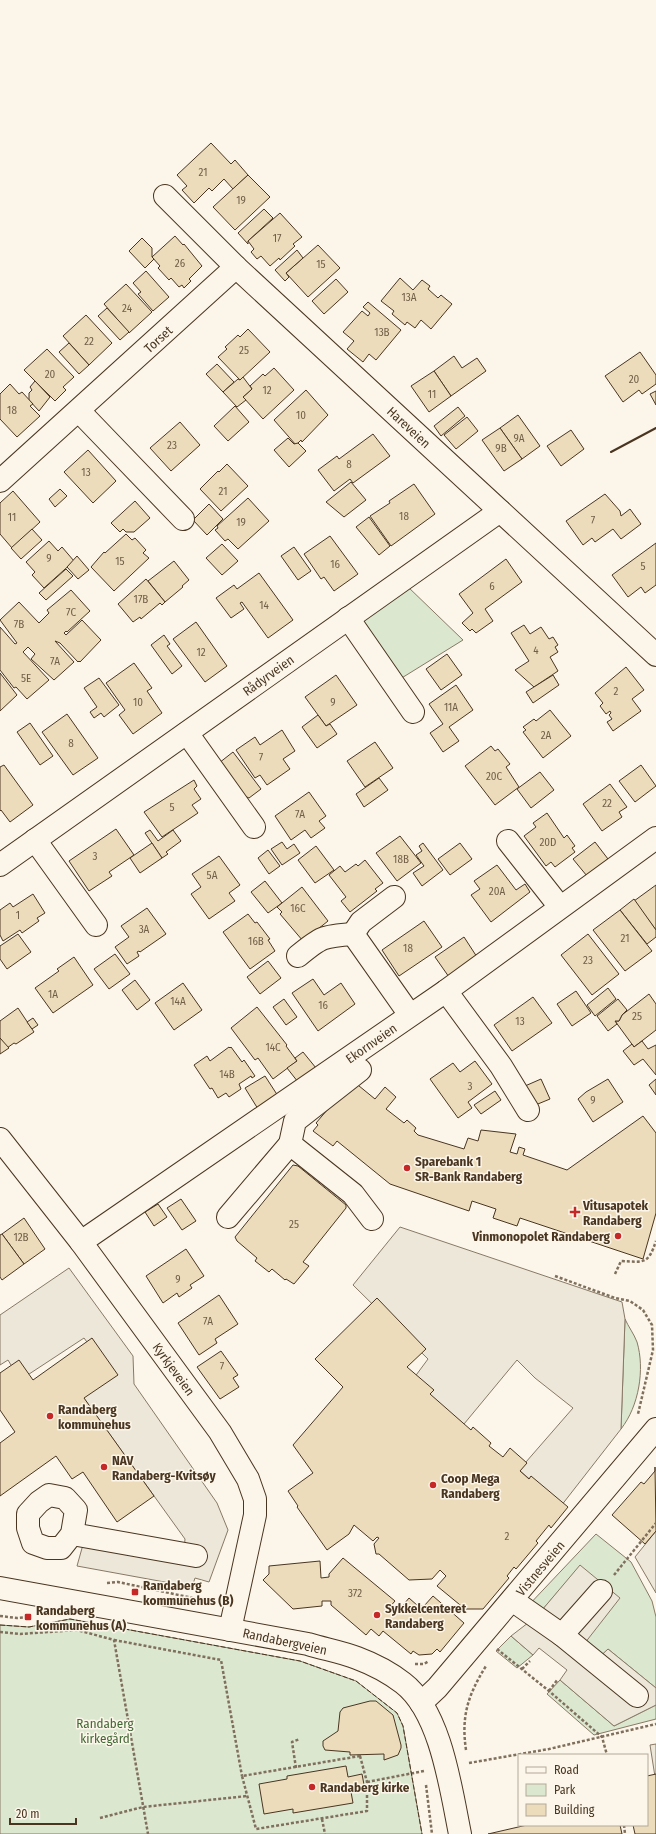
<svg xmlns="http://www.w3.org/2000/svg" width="656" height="1834" font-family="'Fira Sans Condensed',sans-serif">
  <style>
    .green { fill: #dce7d0; stroke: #887966 }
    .parking { fill: #ede7d9; stroke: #887966 }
    .building { fill: #ecdcbc; stroke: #4a3520 }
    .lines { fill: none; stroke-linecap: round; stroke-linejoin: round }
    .minor-casing { stroke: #4a3520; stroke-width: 24 }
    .major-casing { stroke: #4a3520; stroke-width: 24 }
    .path { stroke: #7f6f5c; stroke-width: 2.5; stroke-dasharray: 3 2; stroke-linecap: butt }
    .minor { stroke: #fbf6e9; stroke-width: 22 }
    .major { stroke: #fbf6e9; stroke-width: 22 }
    .fence { stroke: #4a3520; stroke-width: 1; stroke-dasharray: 5 2; stroke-linecap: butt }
    .wall { stroke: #4a3520; stroke-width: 2 }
    .poi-dot { fill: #c62828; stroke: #fbf6e9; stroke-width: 1.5 }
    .labels { text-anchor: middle; stroke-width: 3; stroke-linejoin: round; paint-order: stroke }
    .number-label { font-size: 11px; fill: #725f47 }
    .street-label { font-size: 13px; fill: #4a3520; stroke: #fbf6e9 }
    .poi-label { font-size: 13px; font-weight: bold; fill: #4a3520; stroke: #fbf6e9; text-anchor: start }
    .park-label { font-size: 13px; fill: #436837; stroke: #fbf6e9 }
  </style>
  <rect width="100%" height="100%" fill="#fbf6e9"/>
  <g class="green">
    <path d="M406,585L463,640L392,684L356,624Z"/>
    <path d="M625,1319C628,1326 634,1334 637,1342C645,1369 639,1406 621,1429Z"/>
    <path d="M596,1534L631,1562L652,1601L656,1617V1688L608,1649L596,1661L581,1648L580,1566L537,1616L526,1608Z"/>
    <path d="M70,1619L300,1661L356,1681L397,1713L403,1726L422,1834H0V1625L29,1627Z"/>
    <path d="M511,1636L533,1655L517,1668L496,1651Z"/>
    <path d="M560,1680L614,1726L656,1705V1719L594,1735L547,1694Z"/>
  </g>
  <g class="parking">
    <path d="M400,1227L622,1302L625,1319L621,1429L561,1506L519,1470L573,1408L535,1378L517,1360L464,1424L411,1382L428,1359L353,1285Z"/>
    <path d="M69,1268L133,1356L134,1384L217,1503L228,1530L209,1582L195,1578L192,1587L77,1566L84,1541L183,1562L185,1539L80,1393L109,1372L84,1338L20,1380L8,1360L0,1365V1315Z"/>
    <path d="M656,1531V1593L635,1557Z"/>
    <path d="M580,1565L620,1598L581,1648L595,1661L608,1649L656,1688V1705L614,1726L560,1680L567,1670L539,1648L533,1655L511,1636L537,1616Z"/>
    <path d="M656,1744V1783L650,1745Z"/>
  </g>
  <g class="building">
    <path d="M211,143L231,164L235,160L248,175L233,189L224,179L212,191L209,188L194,203L182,190L187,186L177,175Z"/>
    <path d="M248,175L270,197L235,230L213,207Z"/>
    <path d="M264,209L273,218L248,241V244L238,233Z"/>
    <path d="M280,213L302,237L293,244L295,246L280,260L279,258L270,266L261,256L257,259L251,252L254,249L248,241Z"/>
    <path d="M175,236L183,245L184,244L202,266L189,279L191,281L184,288L182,285L179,287L171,278L169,280L158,268L160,266L152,257Z"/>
    <path d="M142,238L152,248V257L154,259L145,268L129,251Z"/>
    <path d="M318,245L340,268L308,297L286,273Z"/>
    <path d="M297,250L303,258L286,273L289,277L285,281L275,270Z"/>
    <path d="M146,271L169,297L153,311L138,294L141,292L133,283Z"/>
    <path d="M400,278L413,290L422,280L430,286L428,289L438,298L441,295L452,304L431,329L421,320L415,328L407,322L405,325L392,314L394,311L381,301Z"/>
    <path d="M336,279L348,292L324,314L312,301Z"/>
    <path d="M126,284L152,312L129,333L104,304Z"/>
    <path d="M368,302L401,330L376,360L369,354L363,362L347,349L354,341L343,332L362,311L368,316L370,313L363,307Z"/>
    <path d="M107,308L129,332L120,340L98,316Z"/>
    <path d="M86,315L112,343L89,365L63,336Z"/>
    <path d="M248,329L270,352L240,380L218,357L227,349L225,347L238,335L240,337Z"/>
    <path d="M69,343L89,365L79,374L59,352Z"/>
    <path d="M47,349L74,377L63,387L66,390L55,401L24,370Z"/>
    <path d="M640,352L656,375V384L642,394L639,390L623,402L605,376Z"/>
    <path d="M454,356L462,368L477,358L486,371L451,396L434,371Z"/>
    <path d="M217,364L234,382L223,392L206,374Z"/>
    <path d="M274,368L294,390L263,419L243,397L252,389L250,386L263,374L265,376Z"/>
    <path d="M434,371L451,396L429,412L411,386Z"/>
    <path d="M243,377L252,389L243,397L246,400L237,407L223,392L238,379L240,380Z"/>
    <path d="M35,381L50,397L39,411L29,400V393L32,390L30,387Z"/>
    <path d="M10,384L19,394L22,392L33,404L30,406L40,416L17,437L0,419V394Z"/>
    <path d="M306,390L328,415L302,442L301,440L296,445L274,420Z"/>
    <path d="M656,391V405L650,394Z"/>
    <path d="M235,406L249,422L228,441L214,426Z"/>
    <path d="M458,407L465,416L441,436L434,426Z"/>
    <path d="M518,415L540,446L522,459L500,428Z"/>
    <path d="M467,417L478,431L456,449L444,435Z"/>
    <path d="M180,422L200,445L171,471L150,448Z"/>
    <path d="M500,428L522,459L504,471L482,440Z"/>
    <path d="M571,430L584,449L561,466L547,446Z"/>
    <path d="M373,434L390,456L353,483L350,479L334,491L318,470L337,456L339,459Z"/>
    <path d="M288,438L294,444L298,443L306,451L289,467L274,450Z"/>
    <path d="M88,450L116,481L93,503L64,472Z"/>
    <path d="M227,464L248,486L221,511L200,489L218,471L219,472Z"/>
    <path d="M351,482L366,500L344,517L326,502Z"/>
    <path d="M414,484L435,514L391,546L370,516L390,503L389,501Z"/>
    <path d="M60,489L67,496L55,507L49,499Z"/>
    <path d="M13,491L40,522L12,548L0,534V503Z"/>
    <path d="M605,494L620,511L621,516L630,509L641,524L621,539L613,529L595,542L592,538L583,545L566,521Z"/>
    <path d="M248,498L269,521L238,549L228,539L225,541L215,530L218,528L217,526Z"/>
    <path d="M135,501L150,518L134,532H126L123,529L120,532L111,523Z"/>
    <path d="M209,504L223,519L207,535L193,520Z"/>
    <path d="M369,517L390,546L379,555L356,527Z"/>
    <path d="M32,529L42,540L21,559L11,548Z"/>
    <path d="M126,534L132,540L135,538L146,550L143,553L149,558L114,591L91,567L104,552L105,553Z"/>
    <path d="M330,536L358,574L334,591L324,577L321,579L304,554Z"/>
    <path d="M49,541L58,551L62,547L74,561L44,588L32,575L35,572L26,562Z"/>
    <path d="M656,543V585L645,593L641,587L628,597L612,575Z"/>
    <path d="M222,544L238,561L222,575L206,558Z"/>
    <path d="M294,547L311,571L298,580L281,556Z"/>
    <path d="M77,556L89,570L78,579L67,567Z"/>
    <path d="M506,559L522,582L485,609L493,621L476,633L472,629L470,631L462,623L473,613L459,594Z"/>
    <path d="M174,561L189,580L182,586L183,587L165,602L148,581Z"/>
    <path d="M66,569L73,576L46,600L39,593Z"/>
    <path d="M259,573L293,620L268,638L242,602L240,603L244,609L231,618L216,598L234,585L237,589Z"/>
    <path d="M146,579L165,602L162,605L160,603L141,619L140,617L133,622L118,604Z"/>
    <path d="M71,590L90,611L67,632L66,631L64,633L66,635L82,620L101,640L80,662L79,661L78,662L60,643L55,641L74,662L54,680L31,659L35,654L28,647L23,652L49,680L27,699L16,687L14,688L0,670V627L15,644L17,643L0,620L19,602L39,623L49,613L47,610Z"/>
    <path d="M196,622L227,666L205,682L173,639Z"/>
    <path d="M524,625L530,634L541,627L549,639L553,637L558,645L555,647L558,652L550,657L558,671L534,687L515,670L529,661L511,633Z"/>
    <path d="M164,635L170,644L167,646L182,666L172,674L151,645Z"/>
    <path d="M447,654L462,675L441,690L426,669Z"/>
    <path d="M134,663L152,688L147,691L162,713L133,734L119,715L125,710L106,683Z"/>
    <path d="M626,667L644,690L632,699L641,711L613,731L607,722L612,719L609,715L611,713L610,711L606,714L600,706L603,703L595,693Z"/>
    <path d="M0,673L17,695L0,711Z"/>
    <path d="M336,675L357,705L326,726L305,697Z"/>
    <path d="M553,675L559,685L533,703L526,692Z"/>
    <path d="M99,678L119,705L104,717L101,713L94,718L90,712L97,707L84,688Z"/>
    <path d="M456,685L473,710L449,727L459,741L443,752L430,733L443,724L429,704Z"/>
    <path d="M550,710L571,736L543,758L523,732L526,730L523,727L534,719L536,721Z"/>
    <path d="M67,714L98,758L73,775L42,732Z"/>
    <path d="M318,715L326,726L330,724L337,734L317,748L302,727Z"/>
    <path d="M30,723L53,756L40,765L17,732Z"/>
    <path d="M282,730L295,751L283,759L290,769L267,785L260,775L255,778L236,750L255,737L260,745Z"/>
    <path d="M375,742L393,768L365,787L347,761Z"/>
    <path d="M491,746L495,751L498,749L510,764L506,767L519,787L495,805L465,766Z"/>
    <path d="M233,752L261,789L249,798L240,794L219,763Z"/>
    <path d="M4,765L33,805L10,822L1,810L0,811V767Z"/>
    <path d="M641,765L656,786L635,802L619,781Z"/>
    <path d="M540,772L554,790L531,808L517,789Z"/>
    <path d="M379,778L388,790L364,807L356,794Z"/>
    <path d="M194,780L197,786L194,789L201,799L192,805L198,813L162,837L144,812Z"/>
    <path d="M610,784L627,807L619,812L622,817L602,831L583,804Z"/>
    <path d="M309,792L326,816L319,821L325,828L311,838L305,830L291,840L275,816Z"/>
    <path d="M547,813L564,838L567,835L575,846L572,848L575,852L555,867L551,862L546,866L524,836L536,827L533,823Z"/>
    <path d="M116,829L134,855L109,872L112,876L89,891L69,861Z"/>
    <path d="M150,830L158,841L173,830L181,841L166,852L168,854L162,858L145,833Z"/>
    <path d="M400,836L421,863L397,881L376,853Z"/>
    <path d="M282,842L287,849L294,844L300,853L282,865L271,849Z"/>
    <path d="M595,842L608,859L587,876L573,859Z"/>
    <path d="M152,843L162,858L140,873L130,858Z"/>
    <path d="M423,843L443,870L422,886L413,873L424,866L416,855L422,851L419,846Z"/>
    <path d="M460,843L472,859L450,875L438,859Z"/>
    <path d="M316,846L334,870L315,883L298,860Z"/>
    <path d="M268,850L280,866L269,874L258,858Z"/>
    <path d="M219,856L240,885L229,893L235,901L209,919L191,894L201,887L192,874Z"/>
    <path d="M365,860L383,883L375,889L377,891L350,912L341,901L346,897L329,875L340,866L345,872L356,864L358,866Z"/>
    <path d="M497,865L516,890L525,884L530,892L491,922L471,895L480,889L474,881Z"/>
    <path d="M265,881L282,903L268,913L251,892Z"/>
    <path d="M656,885V930L634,901Z"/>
    <path d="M302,887L328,921L303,941L280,914L282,912L277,907Z"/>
    <path d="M33,894L45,913L37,918L39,921L22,933L20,930L3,941L0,935V910L10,903L13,907Z"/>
    <path d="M634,899L656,930V937L647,944L620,910Z"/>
    <path d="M147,908L166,934L140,952L139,951L137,952L139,956L127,964L115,947L129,937L121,926Z"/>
    <path d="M620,910L652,951L625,971L593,930Z"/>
    <path d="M248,914L255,923L257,922L270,939L268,940L275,951L250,969L223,932Z"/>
    <path d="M424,921L442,947L399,976L382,950Z"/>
    <path d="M18,934L31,952L7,969L0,959V946Z"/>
    <path d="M588,934L619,974L592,995L561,955Z"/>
    <path d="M464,937L477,957L449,977L435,957Z"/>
    <path d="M115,954L130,974L109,989L94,969Z"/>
    <path d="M74,957L93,985L53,1013L35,988L59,971L57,969Z"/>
    <path d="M268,961L281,978L260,994L247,977Z"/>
    <path d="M313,979L324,995L341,983L355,1004L318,1031L292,993Z"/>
    <path d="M135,980L150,1000L137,1010L122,990Z"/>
    <path d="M183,983L202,1010L174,1030L155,1003Z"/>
    <path d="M608,988L616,999L595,1016L587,1005Z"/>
    <path d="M576,991L591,1013L572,1026L557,1004Z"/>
    <path d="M649,994L656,1004V1030L634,1047L615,1021H619L622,1015Z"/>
    <path d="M533,997L552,1023L512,1051L494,1025Z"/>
    <path d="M284,999L297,1017L286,1025L273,1007Z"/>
    <path d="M618,999L627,1010L622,1015L619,1021H615L617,1024L608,1031L597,1016Z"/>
    <path d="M257,1007L287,1045L286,1046L297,1061L273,1079L258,1058L255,1060L231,1028Z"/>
    <path d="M18,1008L34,1032L16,1044L14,1043L7,1048L0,1038V1021Z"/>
    <path d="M33,1018L38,1025L32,1029L27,1022Z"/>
    <path d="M0,1038L9,1048L0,1054Z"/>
    <path d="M642,1041L648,1049L656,1045V1075L643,1059L634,1065L623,1051L632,1044L634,1047Z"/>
    <path d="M229,1047L230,1048L231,1047L242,1062L244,1060L255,1076L252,1078L251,1076L239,1084L241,1089L229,1097L226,1093L218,1098L212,1088L210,1089L194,1065L207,1056L210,1061Z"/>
    <path d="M303,1052L316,1068L298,1082L287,1068L297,1061L295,1058Z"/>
    <path d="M475,1061L492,1084L468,1102L472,1108L458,1118L430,1079L453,1063L460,1072Z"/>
    <path d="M265,1076L278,1096L258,1109L245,1088Z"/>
    <path d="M541,1079L550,1099L533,1106L525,1086Z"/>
    <path d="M608,1079L623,1102L593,1122L578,1099L586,1092Z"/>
    <path d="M656,1079V1095L649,1085Z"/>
    <path d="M353,1081L375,1099L385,1087L396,1097L386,1109L404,1123L407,1120L416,1128L414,1131L418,1135L464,1149L468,1138L478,1141L481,1130L516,1134L510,1152L517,1154L519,1147L525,1149L523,1155L567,1170L643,1116L656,1133V1213L643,1259L520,1218L517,1226L493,1218L496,1209L472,1201L469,1211L390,1184L337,1141L333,1146L313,1131L318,1125L316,1123L328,1109L326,1107Z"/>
    <path d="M495,1091L501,1100L481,1114L474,1105Z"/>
    <path d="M293,1165L298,1166L346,1205V1208L303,1262L309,1266L294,1284L286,1279L285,1280L272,1269L269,1272L255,1261L257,1258L237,1241L235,1237Z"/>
    <path d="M181,1199L196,1221L182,1230L167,1208Z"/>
    <path d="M158,1204L167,1217L154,1226L145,1212Z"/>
    <path d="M24,1218L45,1249L24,1264L2,1234Z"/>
    <path d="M2,1234L24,1264L2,1280L0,1277V1235Z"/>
    <path d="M186,1249L204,1276L190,1285L192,1288L179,1297L177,1293L163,1303L146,1276Z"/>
    <path d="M219,1295L238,1324L215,1339L217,1343L199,1355L178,1323Z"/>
    <path d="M377,1298L426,1349L407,1367L434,1390L430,1394L471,1430L473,1427L491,1443L489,1446L503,1457L510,1448L527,1463L520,1471L529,1479L531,1476L568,1507L551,1528L549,1525L536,1541L538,1543L516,1569L514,1567L507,1576L509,1578L483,1609H465L437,1586L446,1576L440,1570L432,1579L409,1580L379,1554H376L374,1544L379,1538L377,1537L373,1541L354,1525L349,1534L327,1550L297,1507L298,1506L288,1491L313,1473L293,1445L343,1387L315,1359Z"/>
    <path d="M92,1338L118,1375L84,1398L154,1496L117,1522L83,1472L72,1479L56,1456L0,1496V1443L15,1432L0,1410V1373L19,1360L33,1380Z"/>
    <path d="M221,1351L238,1375L233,1378L239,1387L220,1399L197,1367Z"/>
    <path d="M655,1467L656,1531L645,1544L612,1515L641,1482L644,1484L655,1471Z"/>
    <path d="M343,1558L395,1601L388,1609L395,1615L409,1598L418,1606H424L433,1596L464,1623L440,1652L437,1649L432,1654L419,1655L413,1651L411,1654L383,1631L379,1636L371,1629L366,1635L331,1605V1601H322V1606L293,1609L263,1580L269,1574V1566L320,1561L321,1578L329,1577V1574Z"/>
    <path d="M370,1701H376L393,1715L401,1745V1748L398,1755L384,1760V1754L350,1755V1752L325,1750L323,1746V1741L338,1731L340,1712L343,1708Z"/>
    <path d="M346,1766L348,1777L362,1774L365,1790L351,1792L353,1803L293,1813V1809L264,1814L259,1784L287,1779V1776Z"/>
    <path d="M656,1774V1834H635L633,1825H647V1776Z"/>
    <path d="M527,1825H620L622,1834H488Z"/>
  </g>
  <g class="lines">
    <g class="minor-casing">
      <g id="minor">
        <path d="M165,196L236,267L656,655"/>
        <path d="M79,411L183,519"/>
        <path d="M0,481L236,267"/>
        <path d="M348,618L413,712"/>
        <path d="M187,733L254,827"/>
        <path d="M35,840L96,925"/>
        <path d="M508,841L560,907"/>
        <path d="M0,865L500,511"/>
        <path d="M353,934L410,1015"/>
        <path d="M353,934L361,922L394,897"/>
        <path d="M298,956C321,937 323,936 353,934"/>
        <path d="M446,991L501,1066L528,1110"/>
        <path d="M360,1070L295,1121L290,1144L353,1194L372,1219"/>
        <path d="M0,1139L81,1242L220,1432L248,1479L255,1499V1515L230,1630"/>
        <path d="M228,1217L290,1144"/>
        <path d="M81,1242L446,991L656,838"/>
        <path d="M49,1495L65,1498L76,1510L72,1534L61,1548H47L33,1543L28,1528V1514L39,1502Z"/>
        <path d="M72,1534L196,1556"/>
        <path d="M512,1600L562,1635L637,1696"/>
        <path d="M562,1635L601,1591"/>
      </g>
    </g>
    <g class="major-casing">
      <g id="major">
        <path d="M0,1588L308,1644C324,1649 342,1652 357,1658C373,1664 390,1673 403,1683C441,1712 451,1790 460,1834"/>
        <path d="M421,1703L437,1688L656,1429"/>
      </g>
    </g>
    <g class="path">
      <path d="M615,1274L621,1261C644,1262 648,1265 656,1241"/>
      <path d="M555,1276L615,1298L630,1301L643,1310L652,1325L653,1350L638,1414"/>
      <path d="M614,1575L656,1523"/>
      <path d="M107,1583L118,1582L202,1600"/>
      <path d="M0,1616L17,1618L27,1617"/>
      <path d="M0,1632L20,1634L77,1630L114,1640L148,1834"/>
      <path d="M114,1640L221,1660L242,1776"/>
      <path d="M497,1649L549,1691L602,1737L607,1755"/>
      <path d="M415,1664H424L429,1661"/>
      <path d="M522,1669L530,1661"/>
      <path d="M549,1691L558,1679"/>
      <path d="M466,1750C461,1716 468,1695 486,1666"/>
      <path d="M360,1756L367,1782V1811L256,1829L242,1776Z"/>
      <path d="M469,1763L549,1749L656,1724"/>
      <path d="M296,1768L292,1742L300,1739"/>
      <path d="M367,1782L424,1771"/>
      <path d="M426,1785L432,1834"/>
      <path d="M100,1818L143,1807L247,1796"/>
      <path d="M322,1819L325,1834"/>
      <path d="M624,1825L625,1834"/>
    </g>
    <use href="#minor" class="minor"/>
    <use href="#major" class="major"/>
    <path class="fence" d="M0,1625L29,1627L70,1619L300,1661L356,1681L397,1713L403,1726L422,1834"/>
    <path class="wall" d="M611,452L656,428"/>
  </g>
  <g class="poi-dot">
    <circle cx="407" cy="1168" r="4"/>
    <path d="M573 1206h4v4h4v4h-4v4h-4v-4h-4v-4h4z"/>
    <circle cx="618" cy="1236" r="4"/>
    <circle cx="50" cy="1416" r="4"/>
    <circle cx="104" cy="1467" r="4"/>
    <circle cx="433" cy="1485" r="4"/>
    <rect x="131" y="1588" width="8" height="8" rx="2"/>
    <circle cx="377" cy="1615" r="4"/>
    <rect x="24" y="1613" width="8" height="8" rx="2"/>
    <circle cx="312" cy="1787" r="4"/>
  </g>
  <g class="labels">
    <g class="number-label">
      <text x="203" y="176">21</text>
      <text x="241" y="204">19</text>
      <text x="277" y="242">17</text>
      <text x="180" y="267">26</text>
      <text x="321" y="268">15</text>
      <text x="409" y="301">13A</text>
      <text x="127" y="312">24</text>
      <text x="382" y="336">13B</text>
      <text x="89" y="345">22</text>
      <text x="244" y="354">25</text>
      <text x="50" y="378">20</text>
      <text x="634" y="383">20</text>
      <text x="267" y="394">12</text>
      <text x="432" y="398">11</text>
      <text x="12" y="414">18</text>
      <text x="301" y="419">10</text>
      <text x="519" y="442">9A</text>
      <text x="172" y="449">23</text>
      <text x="501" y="452">9B</text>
      <text x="349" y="468">8</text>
      <text x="86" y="476">13</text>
      <text x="223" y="495">21</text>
      <text x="404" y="520">18</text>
      <text x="12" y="521">11</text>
      <text x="593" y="524">7</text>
      <text x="241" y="526">19</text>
      <text x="49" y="562">9</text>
      <text x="120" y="565">15</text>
      <text x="335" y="568">16</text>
      <text x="643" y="570">5</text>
      <text x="492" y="590">6</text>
      <text x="141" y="603">17B</text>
      <text x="264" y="609">14</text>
      <text x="71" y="616">7C</text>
      <text x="19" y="628">7B</text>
      <text x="536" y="654">4</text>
      <text x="201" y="656">12</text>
      <text x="55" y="665">7A</text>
      <text x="26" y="682">5E</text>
      <text x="616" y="695">2</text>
      <text x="138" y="706">10</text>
      <text x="333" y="706">9</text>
      <text x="451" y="711">11A</text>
      <text x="546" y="739">2A</text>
      <text x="71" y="747">8</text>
      <text x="261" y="761">7</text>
      <text x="494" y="780">20C</text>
      <text x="607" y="807">22</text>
      <text x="172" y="811">5</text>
      <text x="300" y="818">7A</text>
      <text x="548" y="846">20D</text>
      <text x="95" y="860">3</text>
      <text x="401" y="863">18B</text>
      <text x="212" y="879">5A</text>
      <text x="497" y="895">20A</text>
      <text x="298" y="912">16C</text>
      <text x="18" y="919">1</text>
      <text x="144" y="933">3A</text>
      <text x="625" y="942">21</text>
      <text x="256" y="945">16B</text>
      <text x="408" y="952">18</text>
      <text x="588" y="964">23</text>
      <text x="53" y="998">1A</text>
      <text x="178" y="1005">14A</text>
      <text x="323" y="1009">16</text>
      <text x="637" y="1020">25</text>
      <text x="520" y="1025">13</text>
      <text x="273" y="1051">14C</text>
      <text x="227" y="1078">14B</text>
      <text x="470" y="1090">3</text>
      <text x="593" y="1104">9</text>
      <text x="294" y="1228">25</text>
      <text x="21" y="1241">12B</text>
      <text x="178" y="1283">9</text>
      <text x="208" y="1325">7A</text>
      <text x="222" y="1370">7</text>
      <text x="507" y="1540">2</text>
      <text x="355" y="1597">372</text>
    </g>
    <g class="street-label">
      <text transform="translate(158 339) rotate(-42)" y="5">Torset</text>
      <text transform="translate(409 427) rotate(43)" y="5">Hareveien</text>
      <text transform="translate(268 675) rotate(-36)" y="5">Rådyrveien</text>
      <text transform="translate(371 1043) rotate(-35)" y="5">Ekornveien</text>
      <text transform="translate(174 1369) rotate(54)" y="5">Kyrkjeveien</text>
      <text transform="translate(540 1568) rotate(-50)" y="5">Vistnesveien</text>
      <text transform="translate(285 1641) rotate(12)" y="5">Randabergveien</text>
    </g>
    <g class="poi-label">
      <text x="415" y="1166">Sparebank 1<tspan x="415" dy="15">SR-Bank Randaberg</tspan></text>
      <text x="583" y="1210">Vitusapotek<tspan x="583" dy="15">Randaberg</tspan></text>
      <text x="610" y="1241" text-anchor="end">Vinmonopolet Randaberg</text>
      <text x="58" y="1414">Randaberg<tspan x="58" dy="15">kommunehus</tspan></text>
      <text x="112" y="1465">NAV<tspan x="112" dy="15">Randaberg-Kvitsøy</tspan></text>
      <text x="441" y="1483">Coop Mega<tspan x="441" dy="15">Randaberg</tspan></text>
      <text x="143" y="1590">Randaberg<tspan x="143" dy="15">kommunehus (B)</tspan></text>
      <text x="385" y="1613">Sykkelcenteret<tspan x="385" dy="15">Randaberg</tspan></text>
      <text x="36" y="1615">Randaberg<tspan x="36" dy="15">kommunehus (A)</tspan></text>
      <text x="320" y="1792">Randaberg kirke</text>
    </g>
    <g class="park-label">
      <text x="105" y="1728">Randaberg<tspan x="105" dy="15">kirkegård</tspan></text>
    </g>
  </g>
  <rect x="518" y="1754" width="130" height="72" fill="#fbf6e9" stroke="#b4a999"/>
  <rect x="526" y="1767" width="20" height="6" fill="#fbf6e9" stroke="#b4a999"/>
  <text x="554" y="1774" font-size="12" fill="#4a3520">Road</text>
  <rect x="526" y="1784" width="20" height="12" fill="#dce7d0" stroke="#b4a999"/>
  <text x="554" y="1794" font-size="12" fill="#4a3520">Park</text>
  <rect x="526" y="1804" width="20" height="12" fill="#ecdcbc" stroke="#b4a999"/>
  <text x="554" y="1814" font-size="12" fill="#4a3520">Building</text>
  <path d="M10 1818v6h66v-6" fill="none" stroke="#4a3520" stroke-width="2"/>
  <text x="16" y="1818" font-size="12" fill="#4a3520" stroke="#fbf6e9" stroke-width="3" paint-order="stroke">20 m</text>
</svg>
